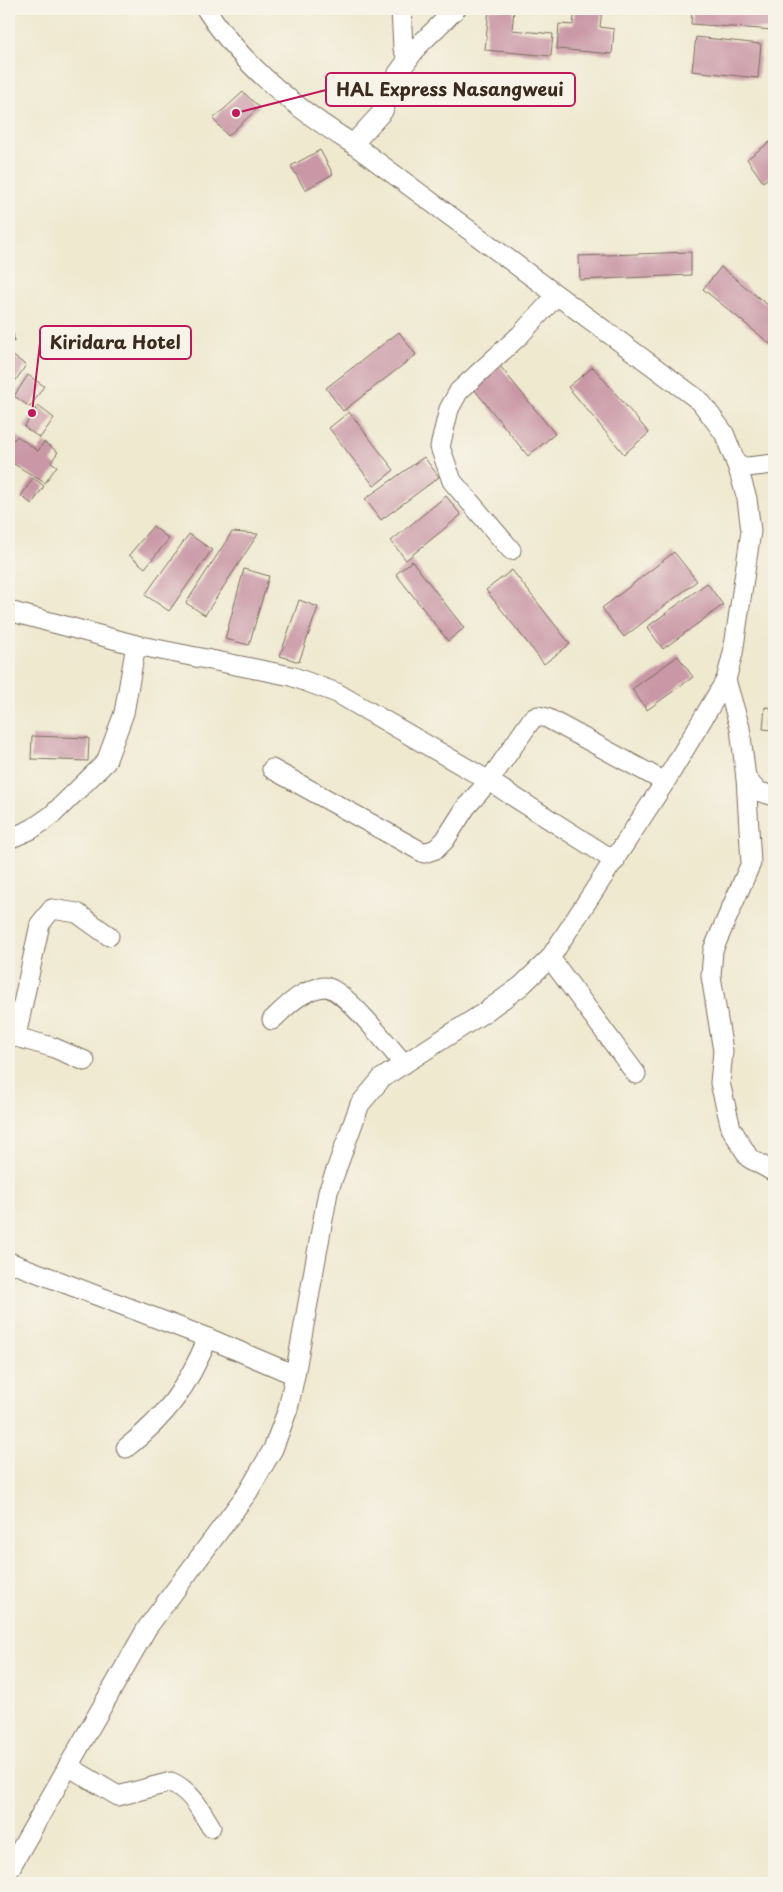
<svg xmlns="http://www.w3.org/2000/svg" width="783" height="1892" font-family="'Playpen Sans',sans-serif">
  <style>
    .building { fill: #c997a6 }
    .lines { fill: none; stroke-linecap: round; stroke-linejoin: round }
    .minor-casing { stroke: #7a6d5c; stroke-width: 21 }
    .minor { stroke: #fff; stroke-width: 19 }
    .leader { fill: none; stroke: #c2185b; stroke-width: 2 }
    .callout-dot { fill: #c2185b; stroke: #f7f3e8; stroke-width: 2 }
    .callout { fill: #f7f3e8; stroke: #c2185b; stroke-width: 2 }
    .callout-label { font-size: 18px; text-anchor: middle; font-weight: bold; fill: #3b2a1e }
  </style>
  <rect width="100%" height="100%" fill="#f7f3e8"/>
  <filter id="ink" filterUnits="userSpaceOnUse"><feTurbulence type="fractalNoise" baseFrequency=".02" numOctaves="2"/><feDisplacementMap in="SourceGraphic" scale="10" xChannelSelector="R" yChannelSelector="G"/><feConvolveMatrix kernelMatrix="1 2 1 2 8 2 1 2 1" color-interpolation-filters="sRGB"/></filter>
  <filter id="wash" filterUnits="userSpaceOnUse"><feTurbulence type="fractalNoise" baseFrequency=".0096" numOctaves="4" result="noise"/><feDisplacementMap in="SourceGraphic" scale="20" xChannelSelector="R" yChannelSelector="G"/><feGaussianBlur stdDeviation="1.12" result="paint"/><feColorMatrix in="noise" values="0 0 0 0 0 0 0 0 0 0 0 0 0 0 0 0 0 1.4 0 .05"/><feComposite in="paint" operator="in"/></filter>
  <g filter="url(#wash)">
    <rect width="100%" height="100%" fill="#efe9d0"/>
    <g id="blocks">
      <g class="building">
        <path d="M489,9H514L512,30L553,34L551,56L485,50Z"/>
        <path d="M575,9H602L600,27L614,29L612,54L557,49L559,24L573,25Z"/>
        <path d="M692,9H774V30L691,24Z"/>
        <path d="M696,37L761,44L758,78L692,71Z"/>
        <path d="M243,92L259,107L228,136L213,119Z"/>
        <path d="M774,139V174L763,182L747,159Z"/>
        <path d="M320,150L333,174L305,190L291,166Z"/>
        <path d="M691,252V275L580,280L579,256Z"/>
        <path d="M721,267L774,310V347L703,289Z"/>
        <path d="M9,327H11L15,341L9,343Z"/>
        <path d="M399,332L416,355L343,411L326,388Z"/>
        <path d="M10,354L26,365L12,386L9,383Z"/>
        <path d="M500,366L555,434L528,456L473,388Z"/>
        <path d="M593,367L649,433L624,454L568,387Z"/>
        <path d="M28,375L44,386L30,407L14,396Z"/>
        <path d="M38,406L54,418L40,438L24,427Z"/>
        <path d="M349,412L394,470L374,486L329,428Z"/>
        <path d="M9,436L14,440L17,436L38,451L44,442L58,452L51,462L57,466L45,483L9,461Z"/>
        <path d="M424,457L439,477L381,520L365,499Z"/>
        <path d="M33,478L44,486L32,504L21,496Z"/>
        <path d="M446,496L461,515L406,560L391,541Z"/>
        <path d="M153,526L169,539L145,568L129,555Z"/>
        <path d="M232,532L258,534L205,615L186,603Z"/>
        <path d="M189,534L212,550L169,611L145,595Z"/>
        <path d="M674,552L697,581L624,637L602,608Z"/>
        <path d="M412,561L464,628L448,641L396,574Z"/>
        <path d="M244,569L269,576L249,645L225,639Z"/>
        <path d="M512,570L570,644L544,664L486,590Z"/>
        <path d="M707,583L723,605L663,649L647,627Z"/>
        <path d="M299,600L318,607L299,662L280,656Z"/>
        <path d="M678,656L693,677L647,710L632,689Z"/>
        <path d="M765,707L774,708V730L763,729Z"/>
        <path d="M32,736L89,738L88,761L31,759Z"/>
      </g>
    </g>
  </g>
  <g filter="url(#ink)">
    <use href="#blocks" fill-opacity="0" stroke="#7a6d5c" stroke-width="1"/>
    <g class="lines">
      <g class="minor-casing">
        <g id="minor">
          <path d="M401,9L403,48L408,60"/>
          <path d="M353,144L383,111L398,73L418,46L456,9"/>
          <path d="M738,468L774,464"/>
          <path d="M511,550L452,481L440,447L449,409L459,391L520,335L556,296"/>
          <path d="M9,611L136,645L291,676L337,693L489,781L615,861"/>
          <path d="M726,680L740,728L746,778L757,791L774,796"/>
          <path d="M272,769L424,853L436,849L445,840L466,807L489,781L532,719L538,716L547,718L665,782"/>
          <path d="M746,778L751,863L713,950L711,976L723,1051L720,1083L731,1128L749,1158L774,1172"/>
          <path d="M9,839L32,829L52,815L106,762L124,713L136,645"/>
          <path d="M550,958L636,1074"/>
          <path d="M272,1020C287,1006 301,990 324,987C341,985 391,1049 404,1064"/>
          <path d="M9,1035L52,1047L85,1061"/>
          <path d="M16,1036L40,924L52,909L77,913L109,936"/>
          <path d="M9,1262L208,1338L295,1375"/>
          <path d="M126,1448C168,1415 187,1387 208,1338"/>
          <path d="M68,1766L118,1796L171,1782C191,1791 200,1809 211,1827"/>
          <path d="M9,1870L147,1628L248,1492L273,1449L288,1409L295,1375L328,1192L360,1104L382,1078L485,1012L521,986L550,958L665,782L726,680L733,653L751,531L747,499L738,468L724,433L700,401L353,144C298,110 241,64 206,9"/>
        </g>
      </g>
      <use href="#minor" class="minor"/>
    </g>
  </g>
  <path class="leader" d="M236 113L326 90M32 413L40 343"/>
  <g class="callout-dot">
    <circle cx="236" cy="113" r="5"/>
    <circle cx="32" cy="413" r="5"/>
  </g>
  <g class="callout">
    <rect x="326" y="73" width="249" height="33" rx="5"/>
    <rect x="40" y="326" width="151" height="33" rx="5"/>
  </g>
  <g class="callout-label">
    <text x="450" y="96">HAL Express Nasangweui</text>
    <text x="115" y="349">Kiridara Hotel</text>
  </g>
  <rect width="783" height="1892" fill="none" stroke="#f7f3e8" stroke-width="30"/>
</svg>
